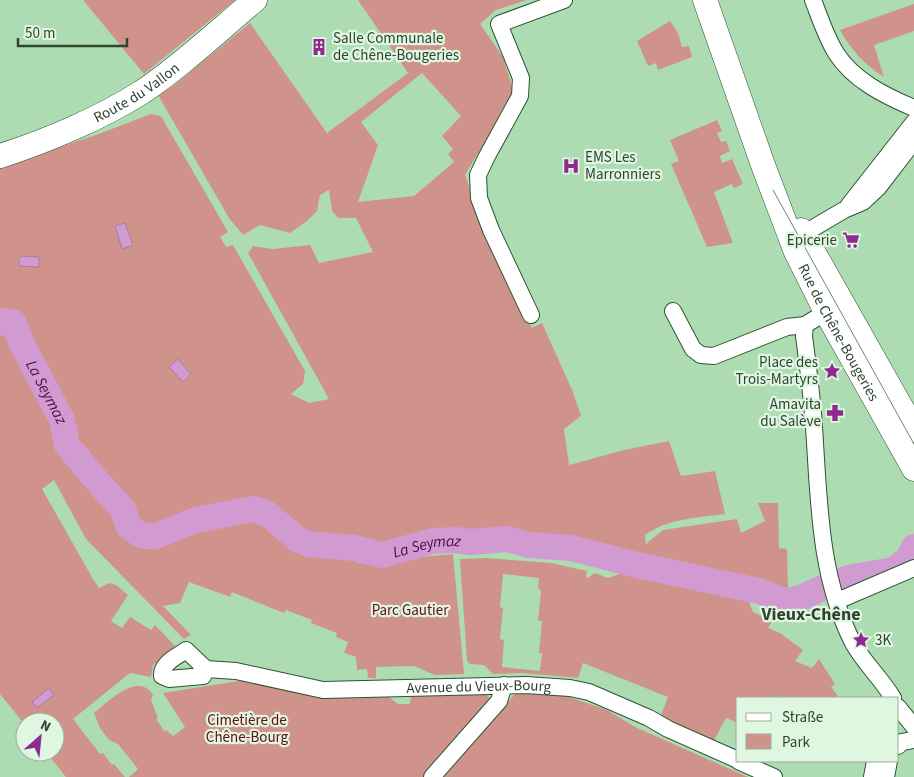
<svg xmlns="http://www.w3.org/2000/svg" width="914" height="777" font-family="'Source Sans 3',sans-serif">
  <style>
    .green { fill: #d0938b; fill-rule: evenodd }
    .water { fill: #d19ad0; stroke: #a180a0 }
    .lines { fill: none; stroke-linecap: round; stroke-linejoin: round }
    .river { stroke: #d19ad0; stroke-width: 26 }
    .minor-casing { stroke: #2b5531; stroke-width: 18 }
    .secondary-casing { stroke: #2b5531; stroke-width: 25 }
    .minor { stroke: #fff; stroke-width: 16 }
    .secondary { stroke: #fff; stroke-width: 24 }
    .tram { stroke: #69886b; stroke-width: 1 }
    .labels { text-anchor: middle; stroke-width: 4.5; stroke-linejoin: round; paint-order: stroke }
    .poi-label { font-size: 15px; fill: #304331; stroke: #dff6e1; text-anchor: start }
    .street-label { font-size: 15px; fill: #304331; stroke: #dff6e1 }
    .park-label { font-size: 15px; fill: #690b0c; stroke: #dff6e1 }
    .water-label { font-size: 16px; font-style: italic; fill: #4f0d50; stroke: #dff6e1 }
    .quarter-label { font-size: 18px; font-weight: bold; fill: #304331; stroke: #dff6e1 }
  </style>
  <rect width="100%" height="100%" fill="#aedcb2"/>
  <g class="green">
    <path d="M83,0H235L144,74Z"/>
    <path d="M358,0H527L496,10L480,24L503,57L514,93L465,175L480,217L532,328L542,323L573,392L581,416L564,429L569,465L624,450L669,441L681,476L715,471L725,514C697,518 669,518 645,535L646,544L663,530L737,519L741,533L765,521L758,503H778L779,548L787,549L788,589L768,588L757,584L584,541L537,540L501,535H452L390,545L355,536L358,563L453,554L464,674L435,675L414,666L376,667V678H368L367,669L357,670L356,657L344,653L348,642L336,637L337,633L311,623L312,620L286,610L284,613L232,592L230,597L189,582L180,603L163,606L191,635L184,639L86,539L54,480L42,489L93,579L99,588L109,583L116,585L128,595L111,621L122,628L130,617L151,630L155,625L176,647L153,665L151,677L130,673L73,719L100,754L103,753L112,765L114,764L125,777H66L46,752H55V722H25V725L0,694V167L96,135L151,114L161,116L228,232L220,237L226,247L233,245L305,371L303,384L291,394L309,403L329,399L248,253L253,246L273,249L310,245L319,263L373,252L356,218H338L332,211L329,190L320,195L317,211L307,221L290,233L260,225L243,235L229,218L158,95L173,86L250,23L327,133L408,73ZM422,73L461,116L442,136L453,149L448,154L454,162L414,196L358,202L378,145L361,122Z"/>
    <path d="M914,4V31L874,45L884,77C864,64 851,50 840,30Z"/>
    <path d="M670,21L678,33L682,47L689,46L692,57L658,70L656,63L648,66L637,41Z"/>
    <path d="M717,120L722,131L717,133L721,142L726,141L730,151L720,156L722,163L732,159L743,184L734,188L732,184L714,192L733,243L707,247L671,164L679,161L670,140Z"/>
    <path d="M487,558L551,563L587,571L586,576L588,578L595,573L608,578L625,572L749,602L753,612L764,617L771,623L768,628L780,633L803,650L795,661L812,668L819,659L835,684L831,687L838,696L836,698H789L782,696L780,698H738V723L726,718L712,744L660,718L668,697L583,663L578,678L523,673L493,674L484,665L470,664L467,661L460,559ZM503,574L539,578L538,589L541,590L538,621H542L539,653H542L540,671L502,667L504,640L500,639L503,608L500,607Z"/>
    <path d="M251,679L336,698L389,697L398,704H410L411,696L488,694L490,703L426,777H129L138,769L118,744L109,740L100,728L94,713C108,702 138,671 153,695L151,700L158,718L156,719L165,732L166,730L173,736L185,727L163,693Z"/>
    <path d="M517,692L563,695L607,710L635,727L748,777H439Z"/>
  </g>
  <g class="water">
    <path d="M125,223L133,245L122,249L115,226Z"/>
    <path d="M22,256L39,257V267L19,266V258Z"/>
    <path d="M178,359L191,374L183,382L169,367Z"/>
    <path d="M49,688L54,695L37,708L32,702Z"/>
  </g>
  <g class="lines">
    <path class="river" id="s1" d="M0,323L4,321L14,323L22,344L62,420L67,445L104,489L123,509L128,526L142,536H156L196,520L254,509L268,514L298,540L309,544L354,548L382,555L433,541L455,540L470,542L507,539L529,545L571,548L637,565L759,591L781,600H793L803,597L820,589L852,577L894,570L909,558L914,547"/>
    <g class="minor-casing">
      <g id="minor">
        <path d="M813,0C820,18 826,37 836,53C853,80 885,96 914,108"/>
        <path d="M849,205L914,122"/>
        <path d="M803,234L844,210L863,202L878,188L914,141"/>
        <path d="M673,311L693,349L701,355L714,356L787,327L805,325"/>
        <path d="M826,312L805,325L804,336C808,366 812,397 814,427C819,500 819,576 853,643C864,663 881,678 893,698"/>
        <path d="M531,315L491,230L479,198L478,175L486,158L520,96L521,78L499,24L564,0"/>
        <path d="M837,601L914,568"/>
        <path id="s2" d="M206,669L203,676L169,679L162,676C161,663 177,657 186,650L206,669L236,671L323,690L526,685L570,688L589,692L649,718L668,729L738,760"/>
        <path d="M898,707L914,727"/>
        <path d="M898,746L902,742L914,740"/>
        <path d="M738,761L774,777"/>
        <path d="M432,777L499,701L504,685"/>
        <path d="M872,777L875,761"/>
        <path d="M886,777L889,761"/>
      </g>
    </g>
    <g class="secondary-casing">
      <g id="secondary">
        <path id="s3" d="M705,0L763,165L796,252L826,312L914,469"/>
        <path id="s4" d="M0,156C47,141 101,118 142,92C181,66 219,30 255,0"/>
        <path d="M801,230L914,430"/>
      </g>
    </g>
    <use href="#minor" class="minor"/>
    <use href="#secondary" class="secondary"/>
    <path class="tram" d="M773,190L914,444"/>
  </g>
  <defs>
    <g id="building-bare" transform="scale(1.35)"><path d="M-4-6H4V6H1V3H-1V6H-4ZM-2.5-4.3h1.7v1.8h-1.7ZM.8-4.3h1.7v1.8H.8ZM-2.5-1h1.7V.8h-1.7ZM.8-1h1.7V.8H.8Z" fill="#8f2a91" stroke="#dff6e1" stroke-width="2.5" paint-order="stroke"/></g>
    <g id="hospital-bare" transform="scale(1.35)"><path d="M-5-5h3v3.5h4V-5h3V5h-3V1.5h-4V5h-3Z" fill="#8f2a91" stroke="#dff6e1" stroke-width="2.5" paint-order="stroke"/></g>
    <g id="supermarket-bare" transform="scale(1.35)"><path d="M-6-5.5h2.5l.6 2H6L4.5 2H-2.5L-4.4-4H-6ZM-1.5 3.2a1.3 1.3 0 1 0 .1 0ZM3 3.2a1.3 1.3 0 1 0 .1 0Z" fill="#8f2a91" stroke="#dff6e1" stroke-width="2.5" paint-order="stroke"/></g>
    <g id="sight-bare" transform="scale(1.35)"><path d="M0-6L1.8-2.2L6-1.7L2.9 1.2L3.7 5.4L0 3.3L-3.7 5.4L-2.9 1.2L-6-1.7L-1.8-2.2Z" fill="#8f2a91" stroke="#dff6e1" stroke-width="2.5" paint-order="stroke"/></g>
    <g id="pharmacy-bare" transform="scale(1.35)"><path d="M-2-6h4v4h4v4h-4v4h-4v-4h-4v-4h4Z" fill="#8f2a91" stroke="#dff6e1" stroke-width="2.5" paint-order="stroke"/></g>
  </defs>
  <g fill-rule="evenodd">
    <use href="#building-bare" x="319" y="47"/>
    <use href="#hospital-bare" x="571" y="166"/>
    <use href="#supermarket-bare" x="851" y="240"/>
    <use href="#sight-bare" x="832" y="371"/>
    <use href="#pharmacy-bare" x="835" y="413"/>
    <use href="#sight-bare" x="861" y="640"/>
  </g>
  <g class="labels">
    <g class="poi-label">
      <text x="333" y="43">Salle Communale<tspan x="333" dy="17">de Chêne-Bougeries</tspan></text>
      <text x="585" y="162">EMS Les<tspan x="585" dy="17">Marronniers</tspan></text>
      <text x="837" y="245" text-anchor="end">Epicerie</text>
      <text x="818" y="367" text-anchor="end">Place des<tspan x="818" dy="17">Trois-Martyrs</tspan></text>
      <text x="821" y="409" text-anchor="end">Amavita<tspan x="821" dy="17">du Salève</tspan></text>
      <text x="875" y="645">3K</text>
    </g>
    <g class="street-label">
      <text dy="5" stroke="none"><textPath href="#s4" startOffset="151">Route du Vallon</textPath></text>
      <text dy="5" stroke="none"><textPath href="#s3" startOffset="359">Rue de Chêne-Bougeries</textPath></text>
      <text dy="5" stroke="none"><textPath href="#s2" startOffset="389">Avenue du Vieux-Bourg</textPath></text>
    </g>
    <g class="park-label">
      <text x="410" y="615">Parc Gautier</text>
      <text x="247" y="725">Cimetière de<tspan x="247" dy="17">Chêne-Bourg</tspan></text>
    </g>
    <g class="water-label">
      <text dy="6" stroke="none"><textPath href="#s1" startOffset="91">La Seymaz</textPath></text>
      <text dy="6" stroke="none"><textPath href="#s1" startOffset="571">La Seymaz</textPath></text>
    </g>
    <g class="quarter-label">
      <text x="811" y="620">Vieux-Chêne</text>
    </g>
  </g>
  <rect x="736" y="697" width="162" height="65" fill="#dff6e1" stroke="#99ae9b"/>
  <rect x="746" y="713" width="25" height="8" fill="#ffffff" stroke="#99ae9b"/>
  <text x="782" y="722" font-size="15" fill="#304331">Straße</text>
  <rect x="746" y="734" width="25" height="15" fill="#d0938b" stroke="#99ae9b"/>
  <text x="782" y="747" font-size="15" fill="#304331">Park</text>
  <g transform="translate(40 737) rotate(27)"><circle r="24" fill="#dff6e1" stroke="#99ae9b"/>
  <path d="M0-4L9 19L0 12L-9 19Z" fill="#8f2a91"/>
  <text y="-8" font-size="14" font-weight="bold" text-anchor="middle" fill="#304331">N</text>
  </g>
  <path d="M18 38v8h109v-8" fill="none" stroke="#304331" stroke-width="2.5"/>
  <text x="25" y="38" font-size="15" fill="#304331" stroke="#dff6e1" stroke-width="4" paint-order="stroke">50 m</text>
</svg>
